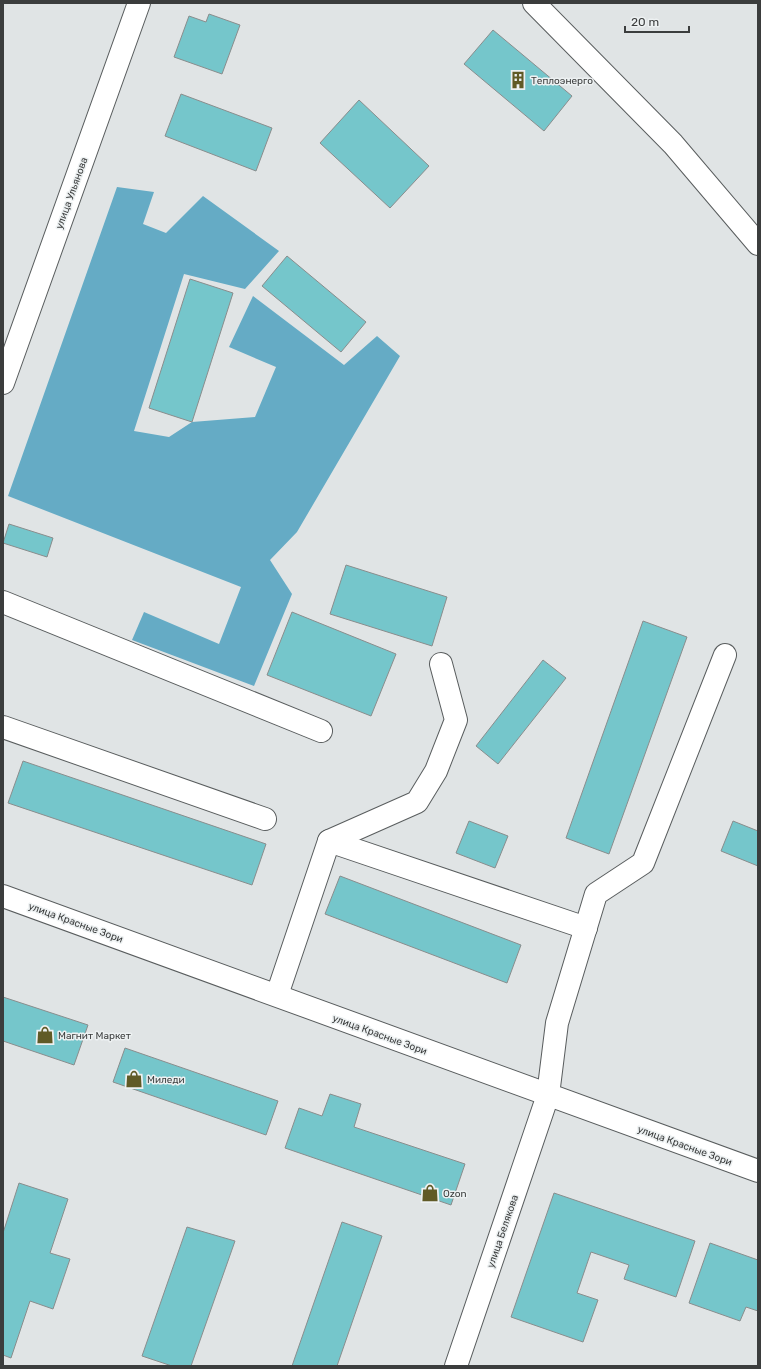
<svg xmlns="http://www.w3.org/2000/svg" width="761" height="1369" font-family="Rubik,sans-serif">
  <style>
    .forest { fill: #65abc5 }
    .building { fill: #75c6cb; stroke: #898d8d }
    .lines { fill: none; stroke-linecap: round; stroke-linejoin: round }
    .minor-casing { stroke: #595d5e; stroke-width: 24 }
    .major-casing { stroke: #595d5e; stroke-width: 24 }
    .minor { stroke: #fff; stroke-width: 22 }
    .major { stroke: #fff; stroke-width: 22 }
    .labels { text-anchor: middle; stroke-width: 3; stroke-linejoin: round; paint-order: stroke }
    .poi-label { font-size: 10px; fill: #3b3d3d; stroke: #edf1f2; text-anchor: start }
    .street-label { font-size: 10px; fill: #3b3d3d; stroke: #edf1f2 }
  </style>
  <rect width="100%" height="100%" fill="#e0e4e5"/>
  <path class="forest" d="M117,187L154,192L143,224L166,233L203,196L279,251L245,289L184,274L134,431L169,437L192,422L255,417L276,367L229,347L253,296L344,365L377,336L400,356L297,532L270,560L292,594L254,686L132,640L144,612L219,644L241,587L8,496Z"/>
  <g class="building">
    <path d="M209,14L240,25L222,74L174,57L189,16L206,22Z"/>
    <path d="M493,30L572,96L544,131L464,64Z"/>
    <path d="M181,94L272,128L256,171L165,136Z"/>
    <path d="M359,100L429,166L390,208L320,143Z"/>
    <path d="M287,256L366,322L341,352L262,286Z"/>
    <path d="M190,279L233,293L192,422L149,408Z"/>
    <path d="M9,524L53,538L47,557L3,543Z"/>
    <path d="M346,565L447,597L432,646L330,614Z"/>
    <path d="M292,612L396,654L371,716L267,675Z"/>
    <path d="M643,621L687,637L609,854L566,838Z"/>
    <path d="M543,660L566,678L498,764L476,746Z"/>
    <path d="M23,761L266,844L252,885L8,803Z"/>
    <path d="M469,821L508,836L495,868L456,853Z"/>
    <path d="M733,821L758,831V866L721,851Z"/>
    <path d="M340,876L521,945L507,983L325,914Z"/>
    <path d="M3,997L88,1025L74,1065L3,1041Z"/>
    <path d="M125,1048L278,1101L266,1135L113,1082Z"/>
    <path d="M330,1094L361,1104L354,1127L465,1164L451,1205L285,1148L299,1108L322,1116Z"/>
    <path d="M19,1183L68,1199L50,1253L70,1259L53,1309L30,1301L11,1358L3,1355V1233Z"/>
    <path d="M554,1193L695,1241L676,1297L624,1279L629,1265L591,1252L577,1293L598,1300L583,1342L511,1317Z"/>
    <path d="M342,1222L382,1236L337,1366H292Z"/>
    <path d="M187,1227L235,1241L191,1366H172L142,1356Z"/>
    <path d="M710,1243L758,1260V1311L746,1307L740,1321L689,1303Z"/>
  </g>
  <g class="lines">
    <g class="minor-casing">
      <g id="minor">
        <path d="M534,3L673,144L758,244"/>
        <path d="M3,383L139,3"/>
        <path d="M3,602L321,731"/>
        <path d="M3,727L265,819"/>
        <path d="M329,841L417,802L436,771L456,720L441,664"/>
        <path d="M277,995L329,841L586,928"/>
        <path d="M456,1366L548,1095L557,1023L596,894L643,863L725,655"/>
      </g>
    </g>
    <g class="major-casing">
      <path id="major" d="M3,896L758,1171"/>
    </g>
    <use href="#minor" class="minor"/>
    <use href="#major" class="major"/>
  </g>
  <defs>
    <g id="building-bare" transform="scale(1.38)"><path d="M-4-6H4V6H1V3H-1V6H-4ZM-2.5-4.3h1.7v1.8h-1.7ZM.8-4.3h1.7v1.8H.8ZM-2.5-1h1.7V.8h-1.7ZM.8-1h1.7V.8H.8Z" fill="#605a26" stroke="#edf1f2" stroke-width="2.5" paint-order="stroke"/></g>
    <g id="shop-bare" transform="scale(1.38)"><path d="M-5-2.5h2.3a2.7 3.5 0 0 1 5.4 0H5L5.5 6h-11ZM-1.5-2.5h3a1.5 2.3 0 0 0-3 0Z" fill="#605a26" stroke="#edf1f2" stroke-width="2.5" paint-order="stroke"/></g>
  </defs>
  <g fill-rule="evenodd">
    <use href="#building-bare" x="518" y="80"/>
    <use href="#shop-bare" x="45" y="1035"/>
    <use href="#shop-bare" x="134" y="1079"/>
    <use href="#shop-bare" x="430" y="1193"/>
  </g>
  <g class="labels">
    <g class="poi-label">
      <text x="531" y="84">Теплоэнерго</text>
      <text x="58" y="1039">Магнит Маркет</text>
      <text x="147" y="1083">Миледи</text>
      <text x="443" y="1197">Ozon</text>
    </g>
    <g class="street-label">
      <text transform="translate(71 193) rotate(-70)" y="4">улица Ульянова</text>
      <text transform="translate(76 922) rotate(20)" y="4">улица Красные Зори</text>
      <text transform="translate(380 1034) rotate(20)" y="4">улица Красные Зори</text>
      <text transform="translate(685 1145) rotate(20)" y="4">улица Красные Зори</text>
      <text transform="translate(502 1231) rotate(-71)" y="4">улица Белякова</text>
    </g>
  </g>
  <rect width="761" height="1369" fill="none" stroke="#3b3d3d" stroke-width="8"/>
  <path d="M625 26v6h64v-6" fill="none" stroke="#3b3d3d" stroke-width="2"/>
  <text x="631" y="26" font-size="12" fill="#3b3d3d" stroke="#edf1f2" stroke-width="3" paint-order="stroke">20 m</text>
</svg>
